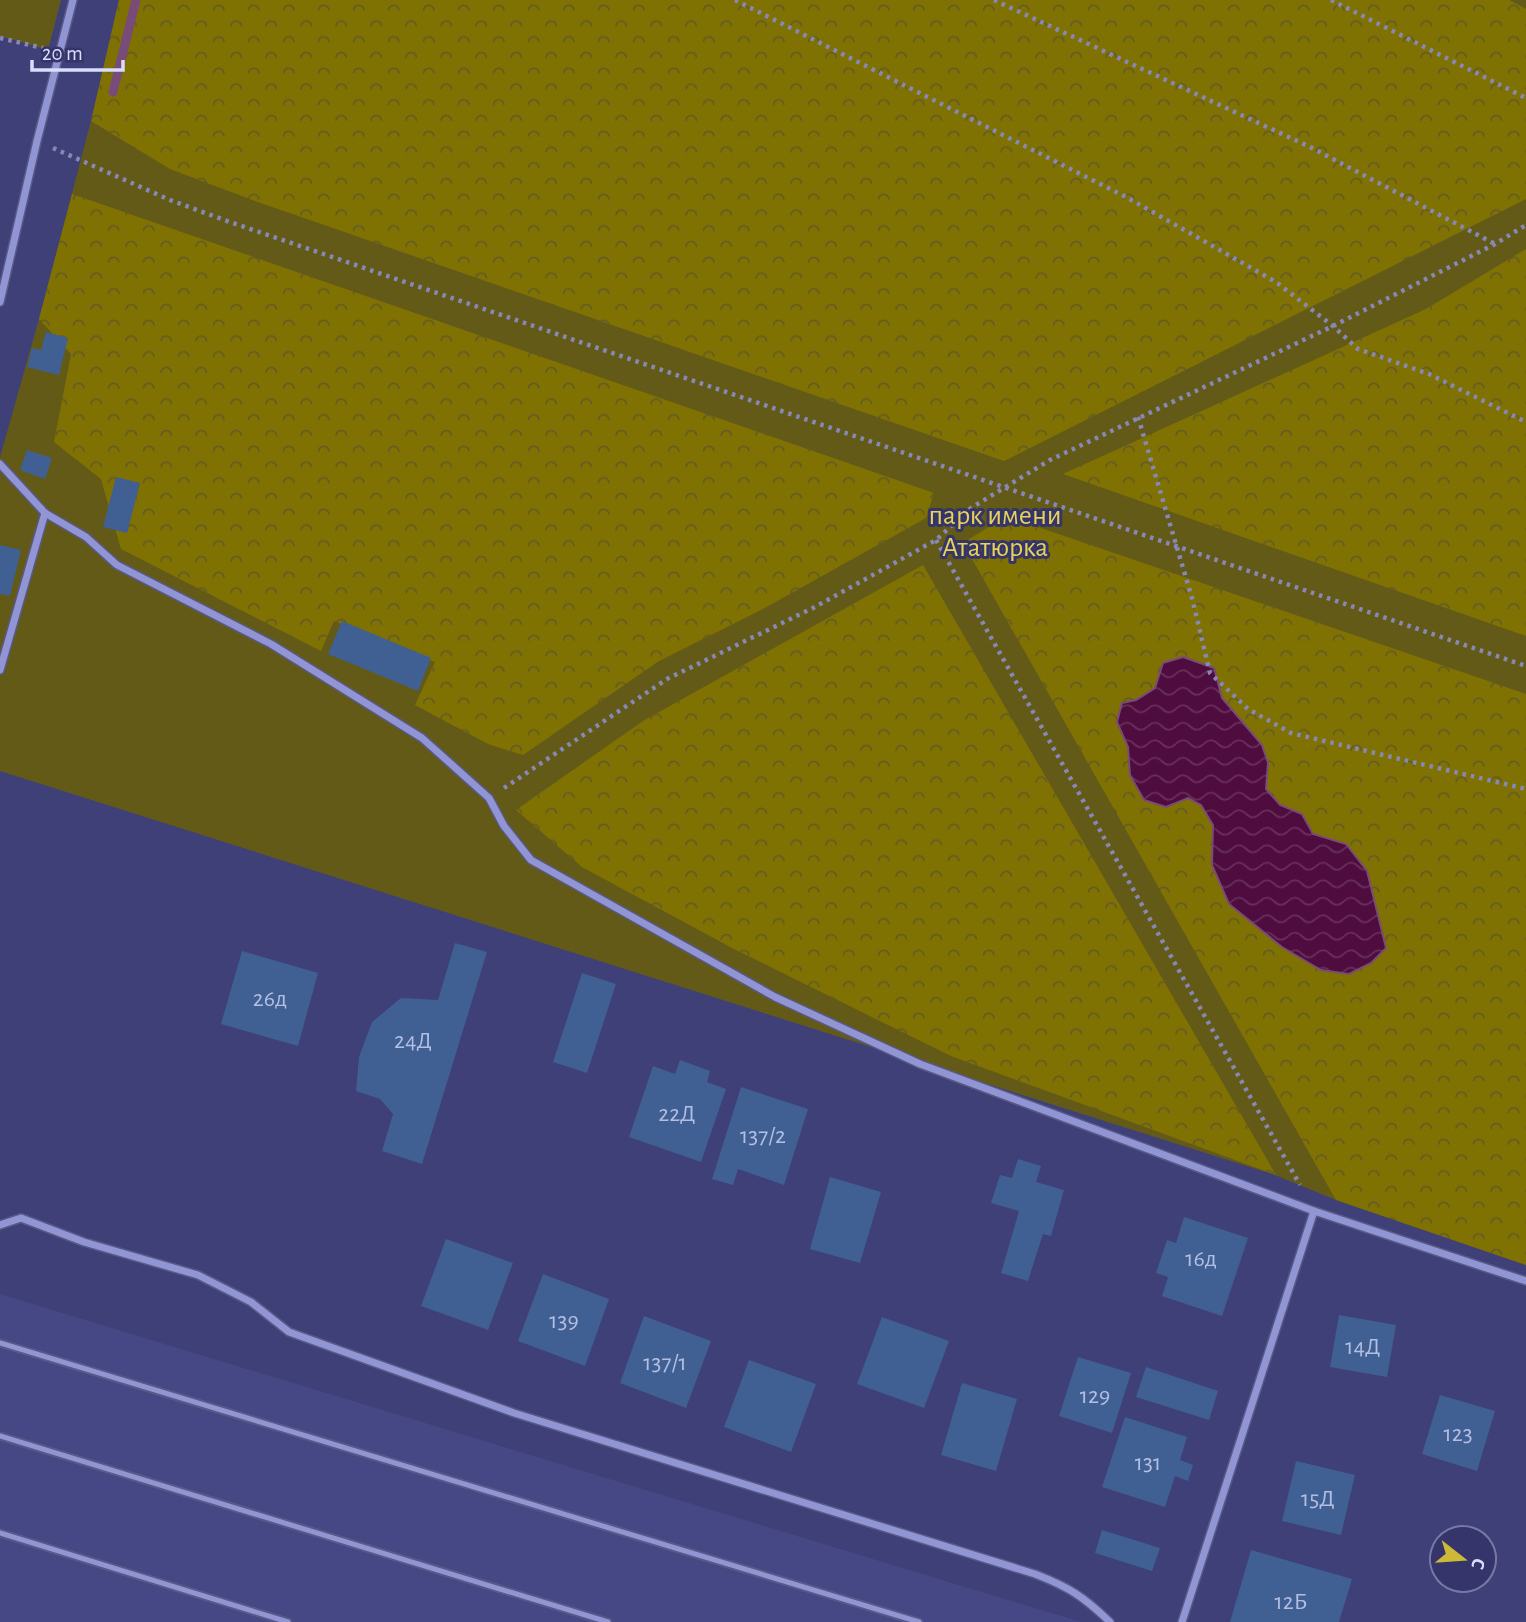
<svg xmlns="http://www.w3.org/2000/svg" width="1526" height="1622" font-family="'Alegreya Sans',sans-serif">
  <style>
    .built { fill: #464785 }
    .green { fill: #645a18 }
    .forest { fill: url(#forest-crowns) }
    .water { fill: url(#water-waves); stroke: #784b78; stroke-width: 2 }
    .lines { fill: none; stroke-linecap: round; stroke-linejoin: round }
    .stream { stroke: #784b78; stroke-width: 9 }
    .building { fill: #405f92 }
    .lane-casing { stroke: #585987; stroke-width: 9 }
    .street-casing { stroke: #585987; stroke-width: 10 }
    .path { stroke: #8688b5; stroke-width: 4.5; stroke-dasharray: 3.5 5; stroke-linecap: butt }
    .lane { stroke: #9195d3; stroke-width: 5 }
    .street { stroke: #9195d3; stroke-width: 7 }
    .labels { text-anchor: middle; stroke-width: 6; stroke-linejoin: round; paint-order: stroke }
    .number-label { font-size: 24px; fill: #b3bee3 }
    .park-label { font-size: 28px; fill: #e5d257; stroke: #35356b }
  </style>
  <defs>
    <pattern id="forest-crowns" width="20" height="18" patternUnits="userSpaceOnUse" patternTransform="scale(1.75)"><rect width="20" height="18" fill="#807103"/><path d="M2 6a3 3 0 1 1 6 0M12 15a3 3 0 1 1 6 0" fill="none" stroke="#645c24"/></pattern>
    <pattern id="water-waves" width="16" height="10" patternUnits="userSpaceOnUse" patternTransform="scale(1.75)"><rect width="16" height="10" fill="#4f0c3e"/><path d="M0 5q4-4 8 0t8 0" fill="none" stroke="#682f5b"/></pattern>
  </defs>
  <rect width="100%" height="100%" fill="#3f4077"/>
  <path class="built" d="M0,1294L1081,1622H0Z"/>
  <g class="green">
    <path d="M0,0H61L48,50L0,36Z"/>
    <path d="M119,0H1526V1265L1336,1200L1275,1175L0,771V457L39,319L91,121Z"/>
  </g>
  <g class="forest">
    <path d="M119,0H1509L1526,9V199L1004,461L258,202L170,169L91,121Z"/>
    <path d="M72,194L934,493L926,518L761,610L659,661L523,755L488,744L415,705L435,662L334,621L321,651L121,549L101,479L54,442L71,354L39,319Z"/>
    <path d="M1526,249V636L1063,474L1426,309Z"/>
    <path d="M1006,516L1526,694V1265L1336,1200L963,543Z"/>
    <path d="M923,565L1276,1175L951,1056L734,949L582,867L516,810L643,721Z"/>
  </g>
  <path class="water" d="M1183,657L1214,668L1222,698L1262,745L1268,763L1266,789L1280,805L1302,814L1313,834L1346,844L1367,871L1386,948L1371,963L1349,974L1321,970L1282,947L1229,904L1212,865L1213,825L1201,805L1188,798L1166,807L1144,800L1130,775L1128,747L1117,722L1122,703L1136,700L1155,688L1163,663Z"/>
  <g class="lines">
    <path class="stream" d="M113,92L136,0"/>
  </g>
  <g class="building">
    <path d="M46,332L68,338L59,375L27,367L32,348L41,350Z"/>
    <path d="M27,450L52,458L45,479L20,470Z"/>
    <path d="M116,477L140,483L127,533L103,527Z"/>
    <path d="M0,545L21,550L10,596L0,594Z"/>
    <path d="M342,621L431,658L418,691L328,654Z"/>
    <path d="M455,943L487,952L422,1164L382,1151L393,1114L380,1099L356,1091L359,1057L372,1022L401,998L438,1000Z"/>
    <path d="M242,951L318,973L298,1046L221,1024Z"/>
    <path d="M582,973L616,984L587,1073L553,1062Z"/>
    <path d="M680,1060L710,1071L707,1082L726,1089L701,1162L629,1137L653,1066L675,1074Z"/>
    <path d="M741,1087L808,1109L784,1185L738,1169L733,1185L712,1179Z"/>
    <path d="M1018,1159L1041,1166L1036,1182L1064,1190L1051,1236L1043,1234L1028,1281L1001,1273L1019,1211L991,1203L1000,1175L1012,1178Z"/>
    <path d="M830,1177L881,1192L860,1263L810,1249Z"/>
    <path d="M1184,1217L1248,1238L1222,1316L1162,1296L1168,1277L1156,1273L1167,1240L1176,1243Z"/>
    <path d="M446,1239L513,1263L488,1330L421,1306Z"/>
    <path d="M543,1274L609,1299L585,1366L518,1341Z"/>
    <path d="M1339,1315L1396,1325L1387,1377L1330,1367Z"/>
    <path d="M644,1316L711,1341L686,1408L620,1383Z"/>
    <path d="M882,1317L949,1341L924,1408L857,1384Z"/>
    <path d="M1078,1357L1131,1373L1112,1433L1059,1416Z"/>
    <path d="M749,1360L816,1384L791,1452L724,1427Z"/>
    <path d="M1146,1367L1218,1391L1209,1420L1136,1397Z"/>
    <path d="M962,1383L1017,1399L996,1471L941,1455Z"/>
    <path d="M1440,1395L1495,1411L1477,1471L1422,1454Z"/>
    <path d="M1125,1417L1187,1437L1180,1460L1193,1465L1188,1481L1175,1476L1165,1507L1102,1487Z"/>
    <path d="M1296,1461L1355,1475L1341,1535L1282,1521Z"/>
    <path d="M1102,1530L1160,1548L1152,1571L1095,1553Z"/>
    <path d="M1251,1550L1352,1579L1339,1622H1230Z"/>
  </g>
  <g class="lines">
    <g class="lane-casing">
      <g id="lane">
        <path d="M0,1343L919,1622"/>
        <path d="M0,1436L608,1622"/>
        <path d="M0,1533L288,1622"/>
      </g>
    </g>
    <g class="street-casing">
      <g id="street">
        <path d="M0,302L37,141L73,0"/>
        <path d="M0,464L45,513L86,537L117,565L271,644L422,738L489,798L504,826L531,860L775,997L920,1064L1314,1211"/>
        <path d="M0,670L45,513"/>
        <path d="M0,1225L21,1218L84,1242L198,1275L251,1302L289,1332L514,1413L1035,1574C1069,1587 1084,1597 1110,1622"/>
        <path d="M1182,1622L1314,1211L1526,1281"/>
      </g>
    </g>
    <g class="path">
      <path d="M735,0L1128,198L1276,282L1333,326L1358,349L1429,374L1526,422"/>
      <path d="M994,0L1310,147L1495,244"/>
      <path d="M1331,0L1526,98"/>
      <path d="M0,38L43,48"/>
      <path d="M53,148L170,200L227,221L1526,666"/>
      <path d="M1138,417L1192,598L1210,673L1248,709L1291,733L1526,789"/>
      <path d="M936,540L1300,1185"/>
      <path d="M504,788L667,679L813,608L936,540L971,508L1050,460L1333,326L1495,244L1526,225"/>
    </g>
    <use href="#lane" class="lane"/>
    <use href="#street" class="street"/>
  </g>
  <g class="labels">
    <g class="number-label">
      <text x="270" y="1006">26д</text>
      <text x="413" y="1048">24Д</text>
      <text x="677" y="1121">22Д</text>
      <text x="763" y="1143">137/2</text>
      <text x="1201" y="1266">16д</text>
      <text x="564" y="1328">139</text>
      <text x="1363" y="1354">14Д</text>
      <text x="665" y="1370">137/1</text>
      <text x="1095" y="1403">129</text>
      <text x="1458" y="1441">123</text>
      <text x="1148" y="1470">131</text>
      <text x="1318" y="1506">15Д</text>
      <text x="1291" y="1609">12Б</text>
    </g>
    <g class="park-label">
      <text x="995" y="524">парк имени<tspan x="995" dy="32">Ататюрка</tspan></text>
    </g>
  </g>
  <g transform="translate(1463 1559) rotate(107)"><circle r="33" fill="#35356b" stroke="#7778a6" stroke-width="2"/>
  <path d="M0-5L12 26L0 18L-12 26Z" fill="#ccb938"/>
  <text y="-10" font-size="19" font-weight="bold" text-anchor="middle" fill="#d9ddfe">С</text>
  </g>
  <path d="M32 60v10h91v-10" fill="none" stroke="#d9ddfe" stroke-width="3.5"/>
  <text x="42" y="60" font-size="21" fill="#d9ddfe" stroke="#35356b" stroke-width="5" paint-order="stroke">20 m</text>
</svg>
